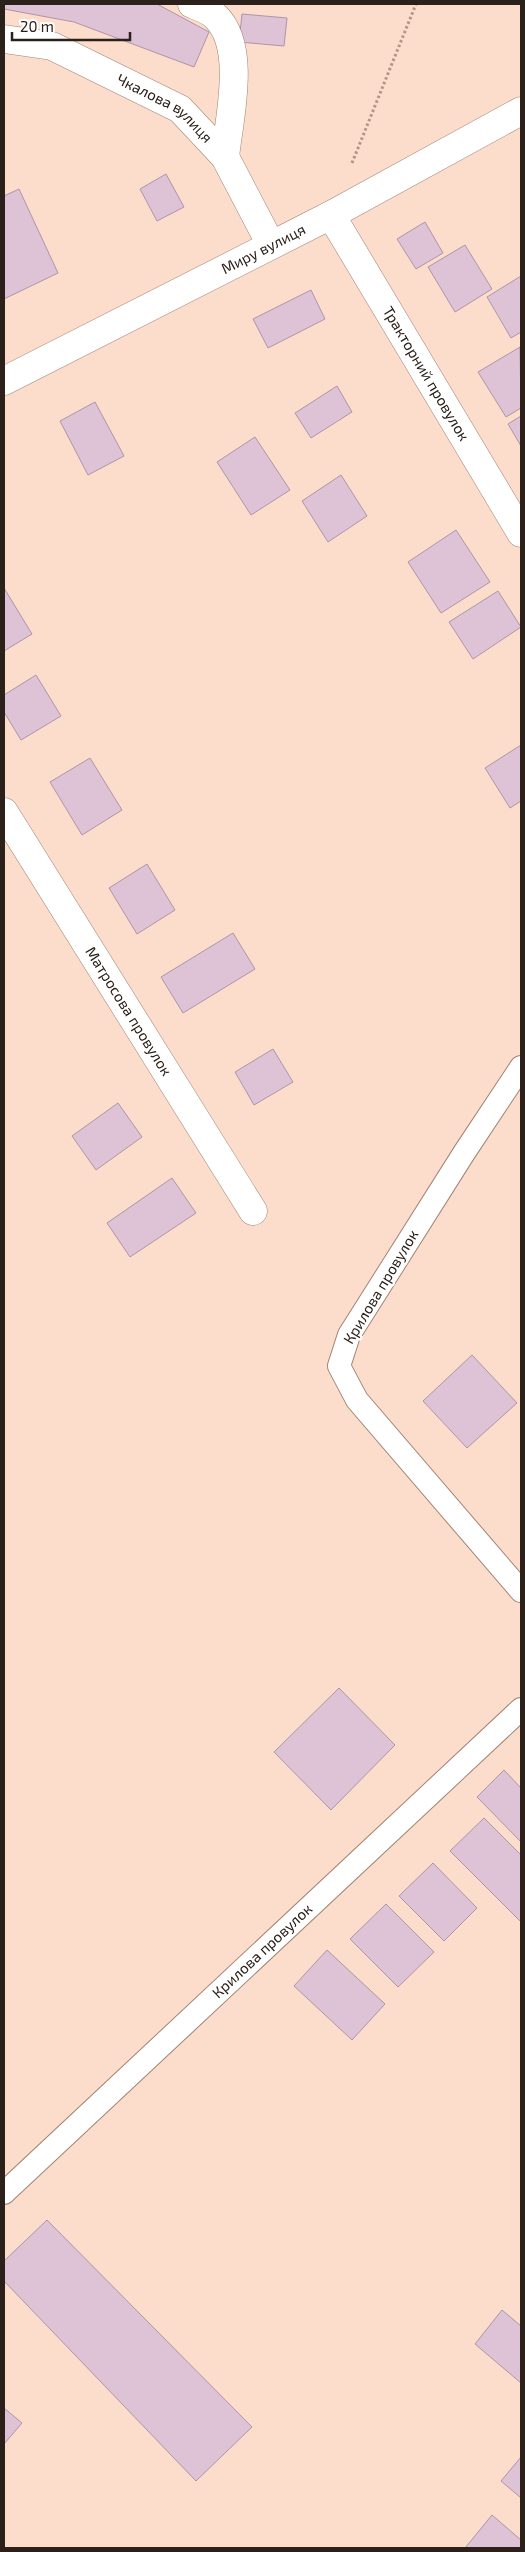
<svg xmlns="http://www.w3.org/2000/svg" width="525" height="2552" font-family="'Exo 2',sans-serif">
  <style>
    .building { fill: #dec2d6; stroke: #af94a8 }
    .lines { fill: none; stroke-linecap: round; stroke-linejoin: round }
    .lane-casing { stroke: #a18475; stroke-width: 24 }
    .street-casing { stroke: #a18475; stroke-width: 29 }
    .path { stroke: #ae9689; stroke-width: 3; stroke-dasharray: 2.5 2.5; stroke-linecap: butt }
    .lane { stroke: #fff; stroke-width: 22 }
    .street { stroke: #fff; stroke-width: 28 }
    .labels { text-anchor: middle; stroke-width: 4.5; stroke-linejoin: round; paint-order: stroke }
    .street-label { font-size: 15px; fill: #2b201a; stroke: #fff }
  </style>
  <rect width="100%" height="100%" fill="#fcdccb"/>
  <g class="building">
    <path d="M4,4H157L209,32L194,67L74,22L4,9Z"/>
    <path d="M242,14L287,18L284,46L239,42Z"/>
    <path d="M166,174L184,207L157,221L140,189Z"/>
    <path d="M19,189L58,273L4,299V196Z"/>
    <path d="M425,222L443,253L416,269L397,239Z"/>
    <path d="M465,245L492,289L455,312L428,267Z"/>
    <path d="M521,276V332L511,338L487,297Z"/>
    <path d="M311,290L325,319L268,348L253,319Z"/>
    <path d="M520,347L521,408L506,417L478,372Z"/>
    <path d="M337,386L352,412L311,438L295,413Z"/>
    <path d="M95,402L124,456L88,475L60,421Z"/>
    <path d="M521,416V446L508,424Z"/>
    <path d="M255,437L290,490L251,515L217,462Z"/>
    <path d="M341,475L367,516L328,542L302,501Z"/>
    <path d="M456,530L490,582L441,613L408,562Z"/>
    <path d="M4,588L32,634L4,651Z"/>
    <path d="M498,591L521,627L473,659L449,622Z"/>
    <path d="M36,675L61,716L21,740L4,712V695Z"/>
    <path d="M521,745V801L510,808L485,768Z"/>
    <path d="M90,758L122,810L82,835L50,782Z"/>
    <path d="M147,864L175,910L137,934L109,888Z"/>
    <path d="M233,933L255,969L183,1013L161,977Z"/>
    <path d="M273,1049L293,1082L254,1105L235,1072Z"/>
    <path d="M118,1103L142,1137L96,1170L72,1136Z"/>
    <path d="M172,1178L196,1213L130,1257L107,1223Z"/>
    <path d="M472,1355L517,1403L467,1448L423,1401Z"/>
    <path d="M339,1688L395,1745L331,1810L274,1752Z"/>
    <path d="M504,1770L521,1788V1842L477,1797Z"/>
    <path d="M484,1818L521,1855V1922L450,1851Z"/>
    <path d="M433,1863L477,1908L444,1941L399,1896Z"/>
    <path d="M386,1904L434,1952L398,1987L350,1939Z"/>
    <path d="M327,1950L385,2004L352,2040L294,1986Z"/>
    <path d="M47,2220L252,2427L196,2481L4,2281V2261Z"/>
    <path d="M502,2310L521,2326V2383L475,2344Z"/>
    <path d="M4,2408L22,2423L4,2444Z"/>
    <path d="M521,2457V2498L501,2481Z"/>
    <path d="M492,2515L521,2540V2548H465Z"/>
  </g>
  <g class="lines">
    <g class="lane-casing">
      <g id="lane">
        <path d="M521,1067L464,1153L349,1335L339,1366L357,1400L521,1591"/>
        <path id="s1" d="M4,2193L521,1709"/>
      </g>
    </g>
    <g class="street-casing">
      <g id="street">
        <path d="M192,4C199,7 211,11 216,17C247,47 229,119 225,157"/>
        <path id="s2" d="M4,39L52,46L180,109L225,157L271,245"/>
        <path id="s3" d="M331,215L521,533"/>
        <path id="s4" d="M4,381L331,215L521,111"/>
        <path id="s5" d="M4,812L253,1211"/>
      </g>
    </g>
    <path class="path" d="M352,163L416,4"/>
    <use href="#lane" class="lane"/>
    <use href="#street" class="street"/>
  </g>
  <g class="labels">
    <g class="street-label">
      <text dy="5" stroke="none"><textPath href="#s2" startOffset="178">Чкалова вулиця</textPath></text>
      <text dy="5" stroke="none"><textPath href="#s4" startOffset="291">Миру вулиця</textPath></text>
      <text dy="5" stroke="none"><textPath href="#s3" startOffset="185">Тракторний провулок</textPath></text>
      <text dy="5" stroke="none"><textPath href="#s5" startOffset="235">Матросова провулок</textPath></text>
      <text transform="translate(381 1287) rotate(-59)" y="5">Крилова провулок</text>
      <text dy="5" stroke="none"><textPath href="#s1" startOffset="354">Крилова провулок</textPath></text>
    </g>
  </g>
  <rect width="525" height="2552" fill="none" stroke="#2b201a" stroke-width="10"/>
  <path d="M12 32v8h118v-8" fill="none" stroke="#2b201a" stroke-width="2.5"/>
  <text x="20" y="32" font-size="15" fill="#2b201a" stroke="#ffffff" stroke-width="4" paint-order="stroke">20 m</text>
</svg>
